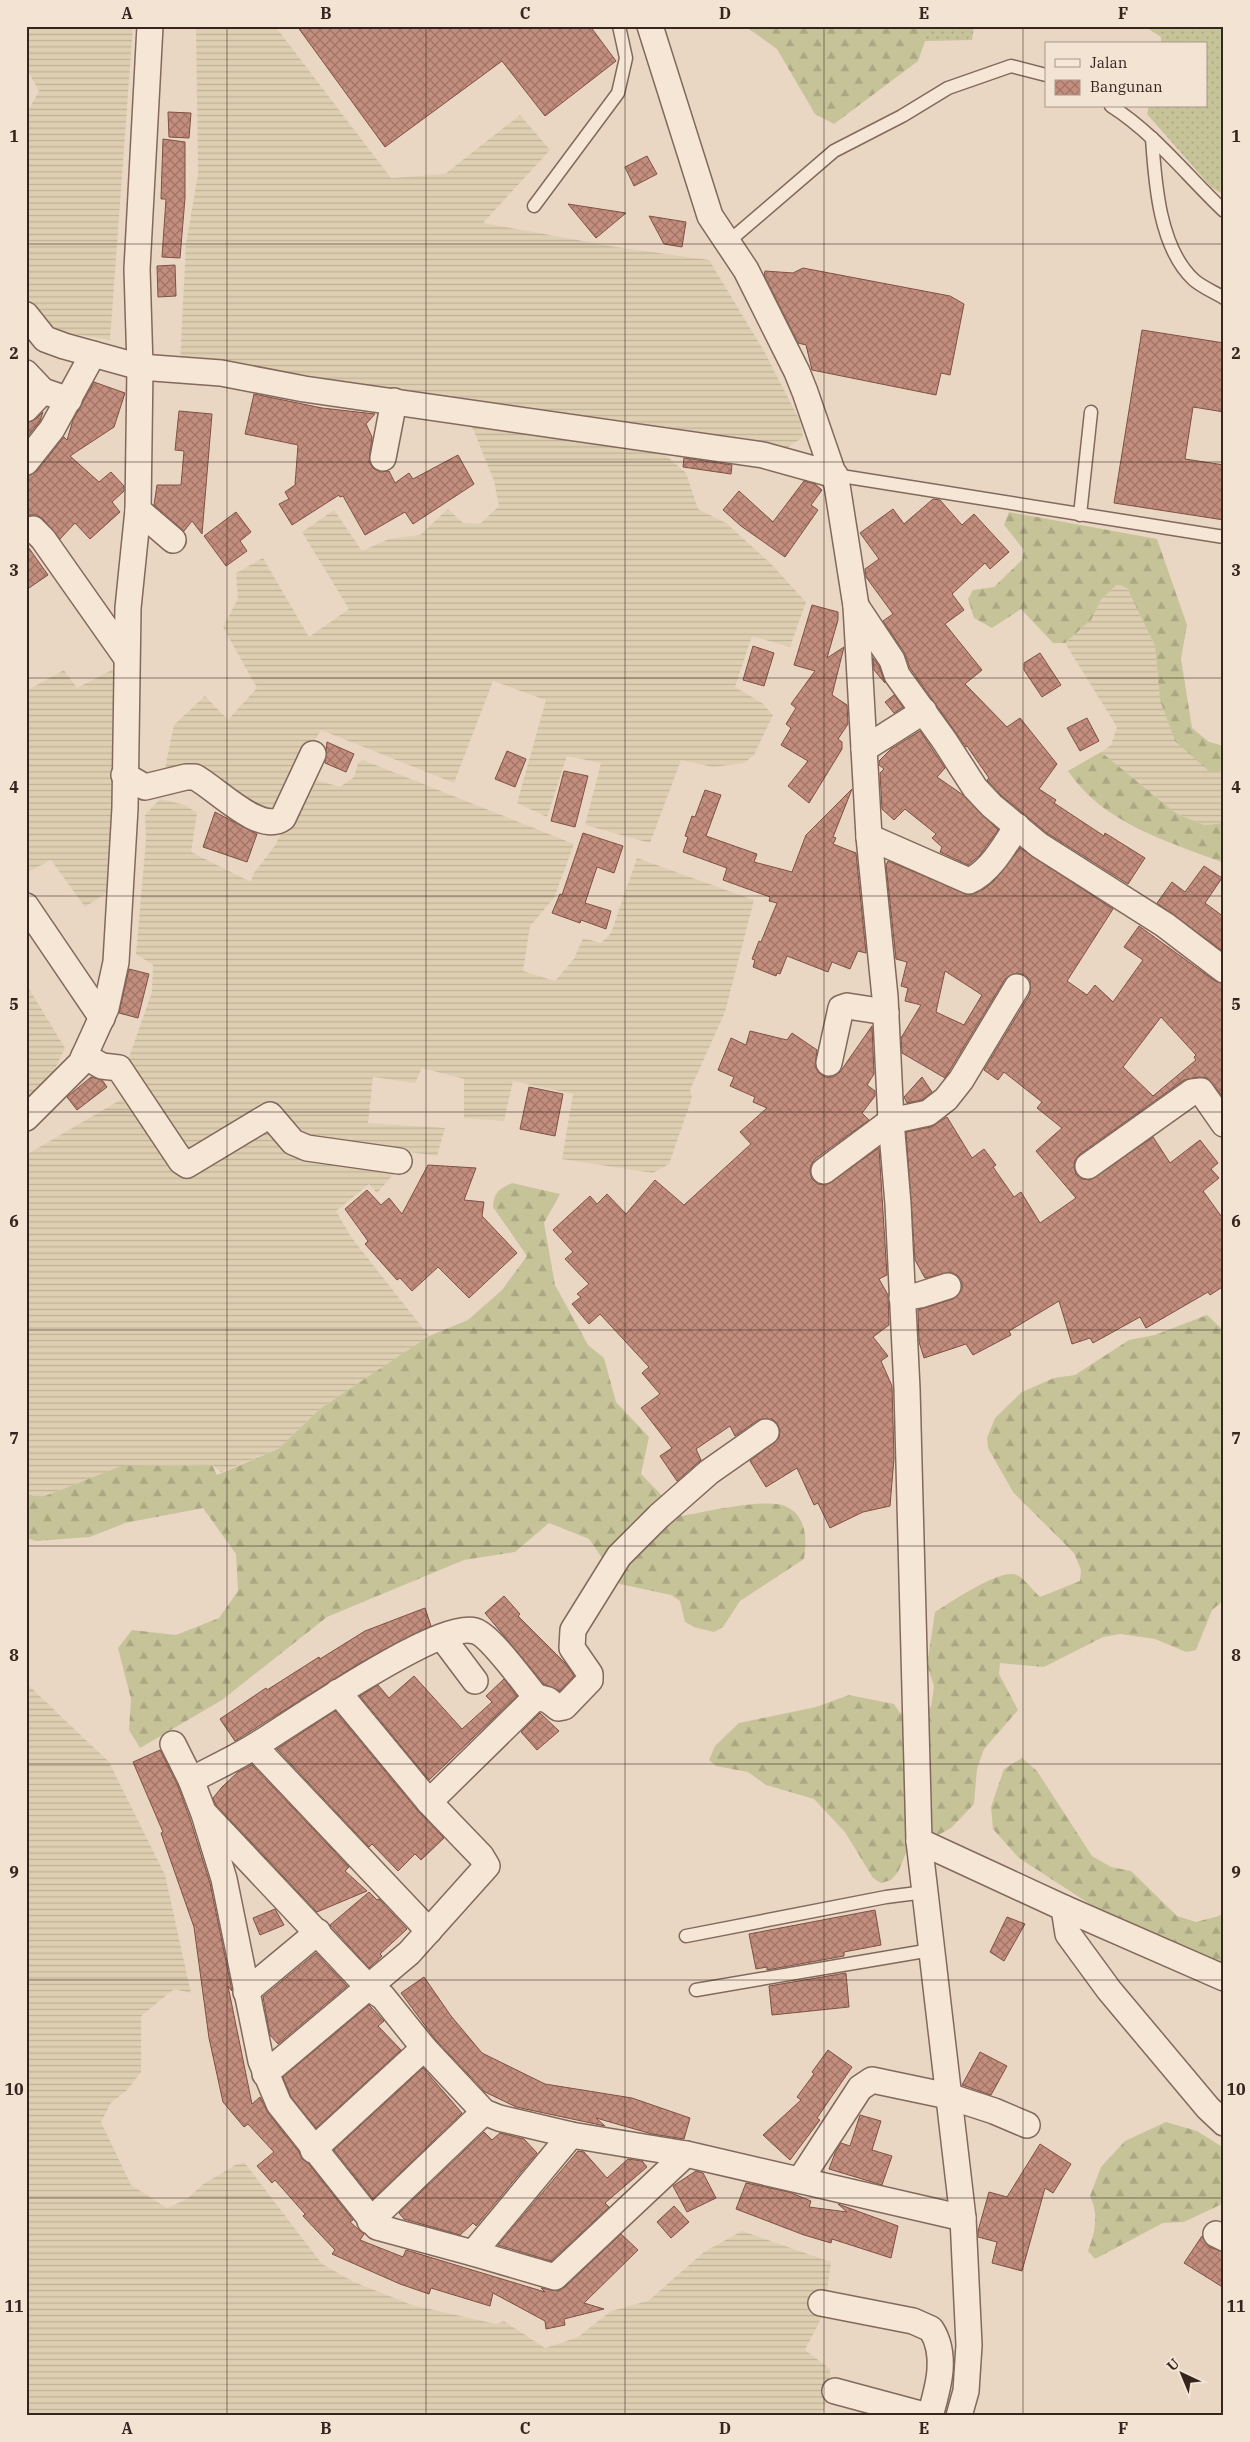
<svg xmlns="http://www.w3.org/2000/svg" width="1250" height="2442" font-family="'IBM Plex Serif',serif">
  <style>
    .farmland { fill: url(#farmland-rules) }
    .grass { fill: url(#grass-dots) }
    .forest { fill: url(#forest-firs) }
    .building { fill: url(#building-cross-hatch); stroke: #7f5145; fill-rule: evenodd }
    .lines { fill: none; stroke-linecap: round; stroke-linejoin: round }
    .lane-casing { stroke: #82695c; stroke-width: 15 }
    .street-casing { stroke: #82695c; stroke-width: 28 }
    .lane { stroke: #f5e6d6; stroke-width: 12 }
    .street { stroke: #f5e6d6; stroke-width: 25 }
    .grid { fill: none; stroke: #34251f; stroke-width: 1; stroke-opacity: 0.55 }
    .neatline { fill: none; stroke: #34251f; stroke-width: 2 }
    .grid-label { font-size: 16px; text-anchor: middle; font-weight: bold; fill: #34251f }
  </style>
  <defs>
    <pattern id="farmland-rules" width="6" height="5" patternUnits="userSpaceOnUse" patternTransform="scale(1.25)"><rect width="6" height="5" fill="#decfb2"/><path d="M0 2.5h6" fill="none" stroke="#bfb299"/></pattern>
    <pattern id="grass-dots" width="8" height="8" patternUnits="userSpaceOnUse" patternTransform="scale(1.25)"><rect width="8" height="8" fill="#c6c399"/><path d="M2 2h.1M6 6h.1" fill="none" stroke="#aba783" stroke-width="1.8" stroke-linecap="round"/></pattern>
    <pattern id="forest-firs" width="22" height="20" patternUnits="userSpaceOnUse" patternTransform="scale(1.25)"><rect width="22" height="20" fill="#c6c399"/><path d="M5 1l3.5 6h-7zM16 11l3.5 6h-7z" fill="#aba783"/></pattern>
    <pattern id="building-cross-hatch" width="8" height="8" patternUnits="userSpaceOnUse" patternTransform="scale(1.25)"><rect width="8" height="8" fill="#c48e7e"/><path d="M0 0l8 8M0 8l8-8" fill="none" stroke="#a07467"/></pattern>
  </defs>
  <rect width="100%" height="100%" fill="#e9d7c4"/>
  <g class="farmland">
    <path d="M26,26H133L110,340L50,330L26,301V114L39,91L26,68Z"/>
    <path d="M196,26H275L391,178L445,174L520,115L550,150L483,223L616,247L709,260L764,351L800,421L803,437L784,450L180,363L186,244L198,174Z"/>
    <path d="M471,424L662,452L686,473L698,509L726,523L771,564L806,602L790,647L752,636L735,687L762,703L773,715L754,755L744,763L713,767L681,760L650,843L585,825L601,763L567,756L547,817L517,803L546,700L493,681L454,783L321,730L269,817L195,768H165L174,725L205,696L228,720L257,688L223,627L238,599L236,573L263,558L309,637L349,609L302,532L334,510L362,551L389,539L420,535L448,509L463,523L480,524L499,506L494,481Z"/>
    <path d="M1117,584L1127,588L1155,646L1160,700L1210,771L1224,770V823L1205,825L1177,814L1101,752L1111,745L1117,727L1065,643L1091,620L1101,600Z"/>
    <path d="M114,669V888L85,907L51,860L26,873V691L64,670L77,688Z"/>
    <path d="M363,760L574,844L554,898L530,926L523,971L555,981L574,959L583,938L601,943L611,933L637,858L754,900L725,1012L690,1090L692,1098L669,1164L653,1173L562,1159L573,1094L513,1081L504,1121L464,1118V1079L422,1068L415,1083L373,1077L368,1123L445,1128L437,1156L310,1137L275,1107L261,1103L192,1156L127,1063L152,992L153,965L136,954L146,840L145,815L160,799L185,805L197,813L191,852L251,882L253,874L274,847L309,778L340,787L354,777L358,763Z"/>
    <path d="M26,984L65,1048L54,1071L26,1104Z"/>
    <path d="M122,1099L163,1155L175,1166L267,1123L399,1168L377,1193L369,1184L336,1211L351,1237L429,1336L321,1408L278,1449L221,1472L212,1465L121,1466L40,1498L26,1493V1155Z"/>
    <path d="M26,1683L109,1762L165,1875L191,1993L174,1989L141,2016V2072L127,2090L111,2103L101,2122L131,2185L167,2208L187,2199L202,2185L235,2165L244,2162L322,2264L354,2282L412,2305L496,2324L504,2321L545,2348L578,2337L611,2311L648,2301L704,2252L742,2231L831,2262L824,2313L805,2350L830,2369L829,2390L824,2410L817,2416H26Z"/>
  </g>
  <g class="grass">
    <path d="M921,26H974L972,40L925,41Z"/>
    <path d="M1144,26H1224V195L1211,187L1147,114L1149,106H1206V44H1161V37Z"/>
  </g>
  <g class="forest">
    <path d="M745,26H921L925,41L918,61L834,124L815,114L777,49Z"/>
    <path d="M1009,512L1157,539L1187,625L1181,659L1192,728L1209,742L1224,746V770L1210,772L1175,741L1160,700L1155,646L1127,588L1117,584L1101,600L1091,620L1065,643H1053L1021,609L992,628L974,618L968,599L973,590L994,587L1022,560L1024,550L1004,525Z"/>
    <path d="M1101,752L1177,814L1205,825L1224,823V863C1167,841 1104,824 1068,771Z"/>
    <path d="M512,1183L560,1194L544,1223L555,1285L588,1345L604,1358L616,1402L649,1437L641,1474L682,1516C705,1512 765,1498 785,1506C807,1515 807,1540 804,1559L740,1601L723,1627L714,1632L694,1627L685,1622L680,1601L671,1595L620,1584L589,1539L549,1523L515,1552L464,1560L327,1617L222,1700L140,1748L129,1730L131,1699L118,1648L132,1630L176,1635L219,1618L238,1591L236,1554L203,1508L125,1523L90,1537L36,1541L26,1538V1493L40,1498L121,1466L212,1465L217,1475L278,1449L321,1408L429,1336L468,1320L502,1290L527,1256L493,1207C494,1192 499,1189 512,1183Z"/>
    <path d="M1207,1315L1224,1331V1600L1212,1610L1196,1650L1186,1652L1155,1639L1120,1634L1103,1637L1044,1667L1000,1663L999,1674L1018,1710L984,1749L977,1769L974,1804L951,1828L906,1853L898,1872L891,1880L881,1883L873,1878L845,1832L814,1799L766,1785L748,1772L716,1766L709,1760L715,1746L739,1723L816,1707L849,1695L894,1704L900,1713L931,1707L934,1686L927,1665L935,1612C950,1603 1000,1568 1017,1575C1025,1579 1033,1591 1040,1597L1080,1581L1081,1570L1074,1553L1013,1492L988,1448L987,1438L995,1418L1022,1392L1054,1378L1075,1375L1129,1340L1155,1335Z"/>
    <path d="M1022,1758L1037,1771L1092,1856L1111,1867L1131,1871L1177,1916L1196,1922L1219,1916L1224,1912V1968L1133,1932L1019,1858L993,1829L991,1807L1004,1769Z"/>
    <path d="M1166,2122L1197,2131L1224,2148V2203L1184,2222L1163,2223L1095,2259L1088,2251C1095,2233 1099,2215 1090,2196L1101,2167L1125,2141Z"/>
  </g>
  <g class="building">
    <path d="M297,26H590L616,61L545,116L502,61L385,147Z"/>
    <path d="M168,112L191,113L189,138L169,137Z"/>
    <path d="M163,139L185,142V198L180,258L162,257L166,199H161Z"/>
    <path d="M647,156L657,174L634,186L625,167Z"/>
    <path d="M568,204L626,213L596,238Z"/>
    <path d="M649,216L686,222L682,247L664,244Z"/>
    <path d="M175,265L176,296L158,297L157,266Z"/>
    <path d="M803,268L950,296L964,304L950,375L941,373L936,395L812,370L806,345L798,343L764,275L765,271L793,273Z"/>
    <path d="M1142,330L1224,343V412L1193,407L1185,459L1224,465V520L1114,503Z"/>
    <path d="M94,382L125,393L114,427L70,456L99,482L111,472L124,486V491L112,502L120,512L90,539L75,523L60,539L43,519L37,515H26V476L37,471L64,437L67,440L73,420Z"/>
    <path d="M254,394L322,408L375,414L366,424L372,437L369,462L373,468L380,472L389,471L395,483L409,473L413,479L458,455L474,484L413,524L405,512L365,535L343,496L340,497L339,495L292,525L279,504L289,499L285,492L295,485L298,445L245,434Z"/>
    <path d="M179,411L212,414L202,534L192,521L184,531L154,505L157,485H181L184,451L175,450Z"/>
    <path d="M43,412L40,421L26,438V423L36,419Z"/>
    <path d="M684,458L732,465L731,474L683,467Z"/>
    <path d="M804,481L815,484L822,490L811,505L818,510L785,557L741,526L723,510L739,491L773,522Z"/>
    <path d="M933,499L940,500L962,525L974,514L1009,552L990,569L985,563L952,594L964,610L945,624L982,670L965,684L1007,727L1020,718L1057,764L1039,789L1056,800L1054,803L1104,836L1105,833L1145,858L1128,884L1047,833L1002,796L987,780L989,778L967,746L966,747L910,668L904,652L883,621L893,614L866,577L865,569L879,559L860,533L893,509L904,524Z"/>
    <path d="M236,512L251,532L240,541L247,551L226,566L204,536Z"/>
    <path d="M26,544L48,575L26,590Z"/>
    <path d="M812,605L838,612V620L827,658L844,647L832,695L847,705L848,724L838,739L842,742V749L809,803L788,786L808,761L781,745L791,728L786,724L796,708L791,704L815,671L794,665Z"/>
    <path d="M753,646L774,653L764,686L743,680Z"/>
    <path d="M1040,653L1061,685L1042,697L1024,670V663Z"/>
    <path d="M873,658L879,666L885,683L874,670Z"/>
    <path d="M894,695L903,707L894,713L885,702Z"/>
    <path d="M1087,718L1099,741L1080,751L1067,728Z"/>
    <path d="M920,731L945,768L937,777L963,795L998,830L980,855L968,865L940,852L942,847L932,838L936,834L905,809L894,820L882,809L880,773L884,769L879,765V761L891,749Z"/>
    <path d="M327,742L354,754L346,772L325,763Z"/>
    <path d="M507,751L526,759L515,787L495,779Z"/>
    <path d="M564,771L588,776L575,827L551,821Z"/>
    <path d="M852,789L833,837L836,838L833,844L856,853L866,953L858,951L850,969L832,962L828,972L787,956L780,974L777,973L776,976L753,967L755,960L752,959L759,941L761,942L777,903L769,901L770,897L723,880L727,868L683,852L688,837L685,836L692,816L695,817L705,790L721,795L706,836L757,854L754,862L792,872L806,835Z"/>
    <path d="M215,812L257,834L247,862L203,847Z"/>
    <path d="M583,833L623,846L614,873L597,867L585,903L611,911L606,929L581,920L580,923L552,913L560,894L562,895Z"/>
    <path d="M1020,848L1113,909L1067,981L1087,995L1095,985L1113,1002L1143,960L1124,947L1139,926L1215,981L1224,984V1098L1207,1078L1199,1077L1184,1080L1080,1154L1075,1160L1074,1167L1076,1174L1082,1179L1090,1180L1153,1137L1170,1163L1200,1140L1218,1163L1211,1169L1219,1178L1203,1191L1224,1220V1286L1210,1295L1208,1292L1146,1328L1140,1317L1093,1343L1090,1338L1072,1344L1059,1301L1009,1331L1011,1335L973,1355L966,1344L924,1358L919,1342L918,1310L953,1299L962,1290V1282L958,1276L951,1272L925,1278L915,1260L906,1132L931,1127L947,1117L972,1158L984,1149L996,1165L993,1167L1014,1197L1021,1192L1040,1223L1076,1198L1036,1151L1062,1128L1037,1108L1042,1102L1004,1072L998,1080L984,1070L1030,994V980L1025,975L1017,973L1005,979L945,1078L902,1053L901,1038L921,1005L905,1001L908,988L901,986L907,962L896,959L886,865L888,861L970,895L984,889L994,881ZM945,971L982,995L964,1025L936,1012ZM1161,1017L1196,1055L1194,1057L1196,1060L1153,1096L1123,1067Z"/>
    <path d="M1204,866L1222,878L1205,903L1224,917V952L1157,903L1172,882L1185,892Z"/>
    <path d="M129,969L149,974L138,1018L119,1013Z"/>
    <path d="M872,1026L874,1074L867,1085L875,1091V1096L862,1113L869,1120L815,1159L811,1165L810,1172L812,1179L818,1184L826,1185L879,1148L887,1275L879,1279L888,1295L889,1325L873,1337L888,1356L881,1361L892,1386L894,1458L890,1506L863,1512L830,1528L818,1503L814,1505L797,1468L766,1487L750,1461L779,1438L780,1430L777,1423L772,1419L758,1420L735,1436L730,1426L696,1449L701,1460L677,1481L660,1456L672,1448L641,1408L660,1394L642,1373L649,1367L600,1314L589,1324L572,1304L581,1297L577,1294L589,1284L565,1259L573,1252L553,1230L590,1196L597,1204L607,1194L626,1214L655,1180L684,1205L751,1144L740,1132L767,1108L753,1102L755,1097L730,1086L734,1077L718,1070L731,1038L746,1045L750,1031L787,1040L792,1033L817,1050L815,1067L819,1073L825,1077H833L840,1072Z"/>
    <path d="M91,1077L102,1080L107,1087L77,1110L67,1097Z"/>
    <path d="M922,1077L932,1092L922,1100L907,1103L904,1097Z"/>
    <path d="M529,1087L563,1094L555,1136L520,1129Z"/>
    <path d="M428,1165L476,1168L464,1200L484,1202L482,1216L517,1253L469,1298L438,1267L412,1291L400,1278L397,1280L365,1244L368,1241L345,1209L367,1190L381,1205L389,1198L402,1214Z"/>
    <path d="M504,1596L520,1614L518,1616L566,1664L574,1676L560,1691L544,1684L485,1613Z"/>
    <path d="M425,1608L431,1626L358,1664L235,1741L220,1719L266,1688L267,1690L319,1657L320,1659L365,1631Z"/>
    <path d="M414,1676L462,1729L492,1702L486,1696L504,1679L517,1696L429,1780L360,1696L378,1685L389,1698Z"/>
    <path d="M335,1711L418,1811L444,1838L421,1860L415,1854L398,1871L372,1844L369,1847L277,1749Z"/>
    <path d="M540,1713L559,1731L537,1750L521,1732Z"/>
    <path d="M160,1750L178,1786L190,1819L210,1883L232,1991L228,1986L252,2104L260,2097L268,2113L299,2152L302,2159L308,2163L353,2220L350,2222L364,2234L360,2240L403,2257L406,2250L545,2292L541,2288L558,2291L565,2287L621,2234L638,2250L584,2303L604,2309L564,2319L565,2325L546,2329L545,2321L493,2293L490,2306L431,2288L429,2294L400,2284L332,2254L335,2250L303,2216L305,2214L275,2180L272,2183L257,2166L274,2152L248,2124L244,2127L223,2102L209,2038L194,1927L161,1833L163,1832L133,1762Z"/>
    <path d="M252,1765L349,1867L345,1871L367,1891L317,1912L216,1805L213,1798L222,1787L238,1772Z"/>
    <path d="M369,1892L377,1900L379,1899L407,1929L380,1954L382,1956L369,1968L330,1925Z"/>
    <path d="M275,1909L284,1925L260,1935L253,1918Z"/>
    <path d="M875,1910L881,1945L844,1952V1956L767,1970V1967L756,1969L749,1934Z"/>
    <path d="M1007,1917L1025,1924L1004,1961L990,1952Z"/>
    <path d="M316,1953L347,1986L278,2044L270,2035L263,1997Z"/>
    <path d="M846,1973L849,2007L772,2015L769,1986Z"/>
    <path d="M424,1977L451,2016L482,2053L545,2084L632,2098L690,2118L684,2139L652,2134L596,2118L605,2126L516,2107L485,2092L435,2039L401,1993Z"/>
    <path d="M369,2005L384,2021L378,2026L401,2050L316,2128L291,2097L283,2077Z"/>
    <path d="M828,2050L852,2067L817,2118L820,2120L790,2160L763,2135L801,2100L797,2097L814,2074L812,2072Z"/>
    <path d="M980,2052L1007,2066L991,2095L962,2085Z"/>
    <path d="M423,2068L462,2113L373,2199L334,2150Z"/>
    <path d="M860,2115L881,2121L872,2150L892,2156L882,2185L829,2169L835,2153L841,2143L850,2146Z"/>
    <path d="M484,2132L492,2140L500,2133L524,2139L537,2153L476,2226L473,2223L460,2235L404,2219L399,2213Z"/>
    <path d="M1040,2144L1071,2164L1053,2193L1045,2188L1022,2271L992,2263L997,2242L978,2237V2231L989,2192L1007,2197Z"/>
    <path d="M578,2151L584,2152L607,2178L628,2159L642,2161L647,2167L605,2203L609,2207L551,2261L498,2245Z"/>
    <path d="M696,2171L703,2173L716,2198L687,2212L673,2186Z"/>
    <path d="M746,2183L789,2192L811,2201L809,2207L847,2212L838,2204L898,2226L891,2258L832,2239L831,2243L804,2235L736,2209Z"/>
    <path d="M674,2206L689,2222L671,2238L657,2222Z"/>
    <path d="M1202,2236L1209,2247L1224,2252V2288L1184,2263Z"/>
  </g>
  <g class="lines">
    <g class="lane-casing">
      <g id="lane">
        <path d="M1111,106C1155,134 1187,176 1224,211"/>
        <path d="M1152,138C1155,182 1159,248 1194,280C1202,287 1214,292 1224,298"/>
        <path d="M534,206L618,93L626,58L619,26"/>
        <path d="M728,242L834,151L902,116L948,88L1011,66L1046,75"/>
        <path d="M835,475L1224,537"/>
        <path d="M1080,515L1091,412"/>
        <path d="M686,1936L886,1897L925,1892"/>
        <path d="M696,1990L931,1950"/>
      </g>
    </g>
    <g class="street-casing">
      <g id="street">
        <path d="M650,26L710,216L746,270L797,372L805,392L837,485L856,606L869,837L885,997L891,1121L898,1204L907,1389L919,1841L963,2218L969,2345L966,2391L959,2416"/>
        <path d="M26,315L45,339L64,346L140,367L221,373L304,389L763,455L835,475"/>
        <path d="M26,373L43,391L69,400"/>
        <path d="M26,409L43,391"/>
        <path d="M383,458L394,401"/>
        <path d="M26,462L52,429L93,354"/>
        <path d="M138,510L173,540"/>
        <path d="M26,530L33,529L43,539L126,657"/>
        <path d="M856,606L892,660L897,675L944,740L975,788L992,806L1039,845L1165,925L1224,970"/>
        <path d="M864,749L924,711"/>
        <path d="M124,775L145,787L186,777H195C217,789 260,835 283,818L313,754"/>
        <path d="M869,837L969,881C990,872 1005,845 1017,826"/>
        <path d="M26,906L102,1018"/>
        <path d="M84,1056L102,1066L119,1068L181,1161L187,1165L270,1115L293,1142L307,1148L399,1161"/>
        <path d="M829,1063L841,1008L847,1006L886,1012"/>
        <path d="M26,1118L81,1063L106,1008L116,962L125,808L128,608L138,510L140,367L137,269L150,26"/>
        <path d="M1088,1166L1192,1092L1201,1091L1224,1124"/>
        <path d="M824,1171L891,1121L928,1113L946,1099L961,1080L1017,987"/>
        <path d="M902,1298L920,1295L948,1286"/>
        <path d="M442,1637L475,1681"/>
        <path d="M338,1692L429,1802"/>
        <path d="M536,1697L548,1700L558,1708L564,1707L590,1680V1674L572,1648L573,1630L619,1556L659,1516L709,1472L766,1432"/>
        <path d="M173,1744L191,1780L204,1814L224,1879L261,2061L279,2104L377,2227L473,2253L555,2277L686,2154L963,2218"/>
        <path d="M255,1747L429,1931"/>
        <path d="M191,1780C212,1769 234,1759 255,1746C291,1724 439,1620 475,1631C490,1635 524,1683 536,1697L429,1802L481,1856L487,1866L409,1953L265,2074"/>
        <path d="M207,1816L368,1987L383,1997L424,2048L484,2112L499,2118L571,2135L686,2154"/>
        <path d="M919,1841L1064,1908L1224,1978"/>
        <path d="M1064,1908L1068,1934L1109,1990L1208,2108L1224,2123"/>
        <path d="M246,1992L318,1932"/>
        <path d="M313,2150L424,2048"/>
        <path d="M800,2180L860,2088L872,2080L948,2096L994,2111L1027,2125"/>
        <path d="M370,2221L484,2112"/>
        <path d="M1216,2234L1224,2238"/>
        <path d="M473,2253L571,2135"/>
        <path d="M821,2303L913,2321L931,2329C948,2355 938,2388 930,2416"/>
        <path d="M835,2391L928,2416"/>
      </g>
    </g>
    <use href="#lane" class="lane"/>
    <use href="#street" class="street"/>
  </g>
  <path class="grid" d="M227,26V2416M426,26V2416M625,26V2416M824,26V2416M1023,26V2416M26,244H1224M26,462H1224M26,678H1224M26,896H1224M26,1112H1224M26,1330H1224M26,1546H1224M26,1764H1224M26,1980H1224M26,2198H1224"/>
  <rect width="1250" height="2442" fill="none" stroke="#f2e3d3" stroke-width="55"/>
  <rect x="1045" y="42" width="162" height="65" fill="#f2e3d3" stroke="#a6978b"/>
  <rect x="1055" y="59" width="25" height="8" fill="#f5e6d6" stroke="#a6978b"/>
  <text x="1090" y="68" font-size="15" fill="#34251f">Jalan</text>
  <rect x="1055" y="80" width="25" height="15" fill="url(#building-cross-hatch)" stroke="#a6978b"/>
  <text x="1090" y="92" font-size="15" fill="#34251f">Bangunan</text>
  <g transform="translate(1182 2374) rotate(316)" stroke="#f2e3d3" stroke-width="4" paint-order="stroke">
  <path d="M0-4L9 19L0 12L-9 19Z" fill="#34251f"/>
  <text y="-8" font-size="14" font-weight="bold" text-anchor="middle" fill="#34251f">U</text>
  </g>
  <rect x="28" y="28" width="1194" height="2386" class="neatline"/>
  <g class="grid-label">
    <text x="127" y="19">A</text>
    <text x="326" y="19">B</text>
    <text x="525" y="19">C</text>
    <text x="725" y="19">D</text>
    <text x="924" y="19">E</text>
    <text x="1123" y="19">F</text>
    <text x="14" y="142">1</text>
    <text x="1236" y="142">1</text>
    <text x="14" y="359">2</text>
    <text x="1236" y="359">2</text>
    <text x="14" y="576">3</text>
    <text x="1236" y="576">3</text>
    <text x="14" y="793">4</text>
    <text x="1236" y="793">4</text>
    <text x="14" y="1010">5</text>
    <text x="1236" y="1010">5</text>
    <text x="14" y="1227">6</text>
    <text x="1236" y="1227">6</text>
    <text x="14" y="1444">7</text>
    <text x="1236" y="1444">7</text>
    <text x="14" y="1661">8</text>
    <text x="1236" y="1661">8</text>
    <text x="14" y="1878">9</text>
    <text x="1236" y="1878">9</text>
    <text x="14" y="2095">10</text>
    <text x="1236" y="2095">10</text>
    <text x="14" y="2312">11</text>
    <text x="1236" y="2312">11</text>
    <text x="127" y="2434">A</text>
    <text x="326" y="2434">B</text>
    <text x="525" y="2434">C</text>
    <text x="725" y="2434">D</text>
    <text x="924" y="2434">E</text>
    <text x="1123" y="2434">F</text>
  </g>
</svg>
